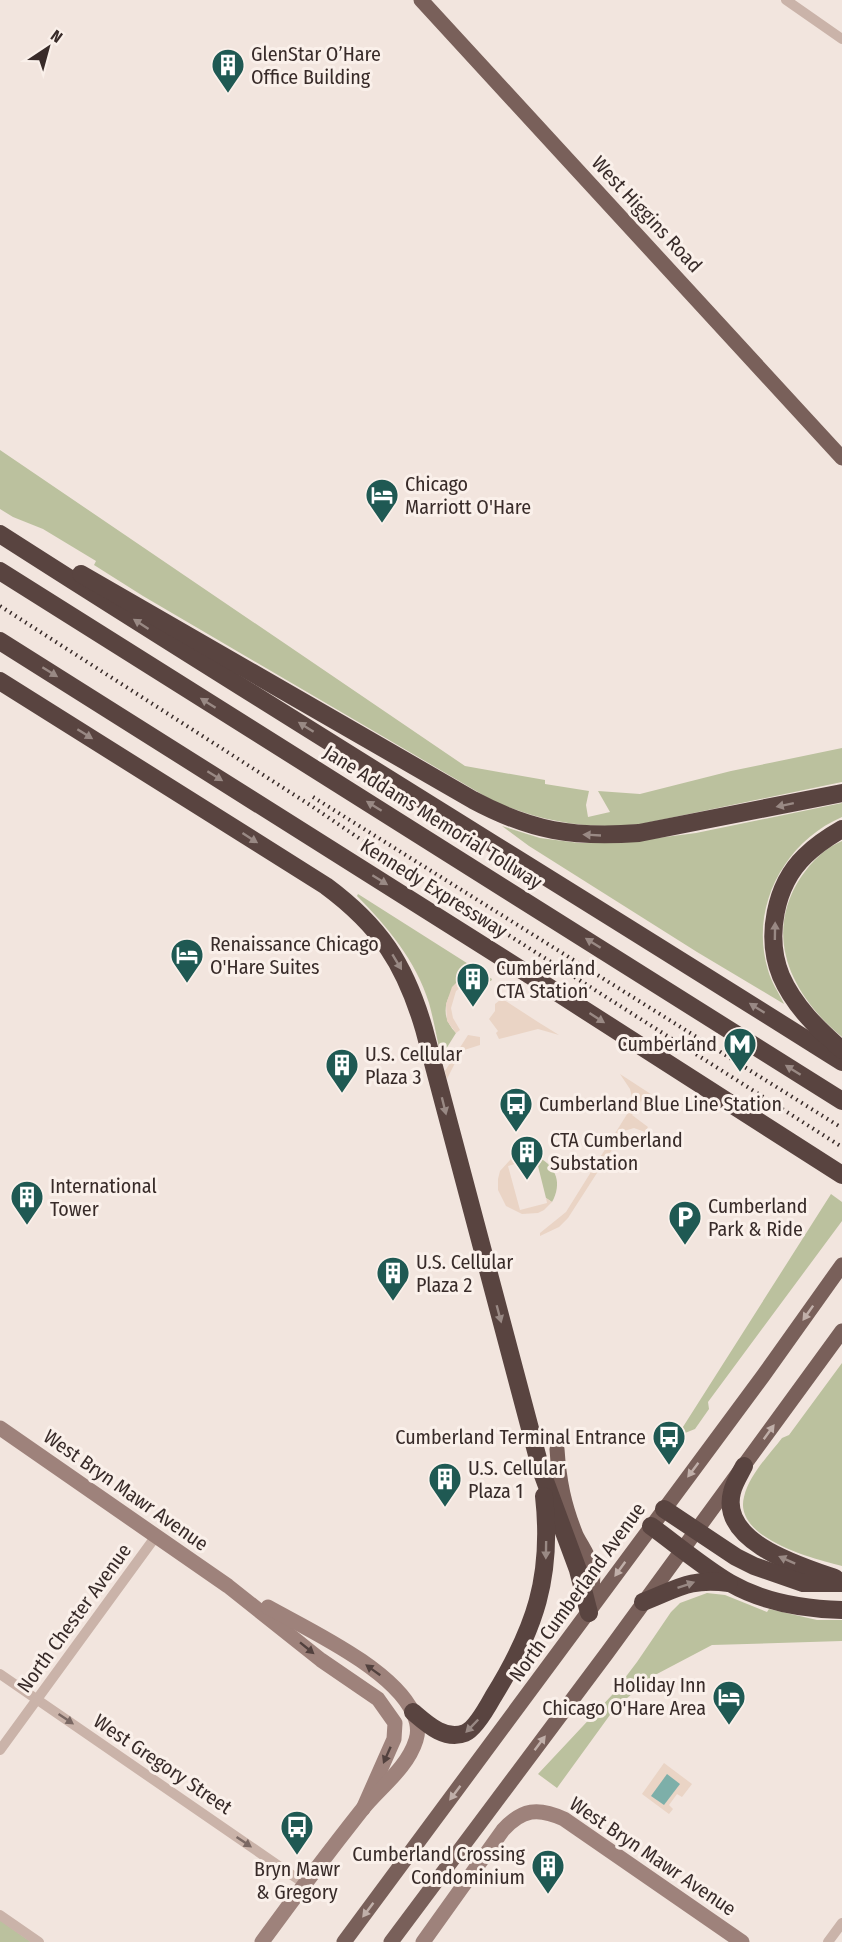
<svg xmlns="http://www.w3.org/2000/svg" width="842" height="1942" font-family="'Fira Sans Condensed',sans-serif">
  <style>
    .green { fill: #bbc19e }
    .plaza { fill: #ead4c5 }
    .water { fill: #7dafa9 }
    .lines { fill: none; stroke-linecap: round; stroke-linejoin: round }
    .street { stroke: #cab3a9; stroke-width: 10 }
    .secondary { stroke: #9e827b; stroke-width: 15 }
    .primary { stroke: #79605a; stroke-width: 15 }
    .highway { stroke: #594440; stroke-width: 18 }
    .rail { stroke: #382b29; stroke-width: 4; stroke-dasharray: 1.5 4.5; stroke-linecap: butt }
    .oneway { fill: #998984 }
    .oneway2 { fill: #c0afa9 }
    .oneway3 { fill: #52413e }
    .oneway4 { fill: #7a6863 }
    .labels { text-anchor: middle; stroke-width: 6; stroke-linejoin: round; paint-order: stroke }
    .poi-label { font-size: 20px; fill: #382b29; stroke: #faf0ea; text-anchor: start }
    .street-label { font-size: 20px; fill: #382b29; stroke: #faf0ea }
  </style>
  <rect width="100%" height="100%" fill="#f2e5de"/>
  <g class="green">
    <path d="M0,450L465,766L545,780V784L589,791L586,805L588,817L610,812L598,791L640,794L731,771L842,748V782L641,824C588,830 544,822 495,802L143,596L94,565L96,561L43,529L13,517L0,509Z"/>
    <path d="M842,803V817C784,842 749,908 768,970C771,982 779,993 784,1004L697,952L529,846L502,826L540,838L579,843H619L696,833Z"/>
    <path d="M842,841V1037C792,996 762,936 801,877C812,861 825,848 842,841Z"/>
    <path d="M358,894L492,979L491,981L478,979L464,984L460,979C446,998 438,1014 456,1033L441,1057C437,1039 434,1021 429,1003C416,961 387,926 357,896Z"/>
    <path d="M538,1157C557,1167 562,1184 552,1202L546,1198L536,1158Z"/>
    <path d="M831,1194L842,1202V1221L708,1402L709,1409L695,1429L685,1433L681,1430Z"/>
    <path d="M842,1363V1566C813,1559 733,1538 744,1497C749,1475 769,1455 782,1438L789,1435Z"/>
    <path d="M707,1593L725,1595L767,1612L769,1609L817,1620H842V1641L712,1645L655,1675L615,1708L557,1788L538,1774L612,1695L637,1662L671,1612L680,1603Z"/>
    <path d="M0,1920L31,1942H0Z"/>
  </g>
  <g class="plaza">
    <path d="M460,979L464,984L456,991L451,1008L453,1018L460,1030L456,1033L447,1021L446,1004L452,987Z"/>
    <path d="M498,996L538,1022L559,1035L538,1029L499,1039L496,1033L498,1031L489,1019L495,1011V1004L500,1000Z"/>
    <path d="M468,1035L480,1037V1045L461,1051L447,1079L445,1071Z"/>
    <path d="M620,1074L663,1102L657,1111L641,1101L632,1115L648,1127L645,1132L634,1128L624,1131L568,1218L559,1227L540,1236V1233L566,1212L629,1111L632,1097L630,1089Z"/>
    <path d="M530,1154L538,1157L508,1166L520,1210L547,1203L546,1198L552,1202L544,1210L538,1213L522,1214L506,1206L498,1190V1179L500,1171L511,1159L530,1156Z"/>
    <path d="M664,1763L692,1784L682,1797L677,1794L669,1805L673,1809L669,1814L642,1794Z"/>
  </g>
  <path class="water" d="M667,1774L680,1784L664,1805L651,1796Z"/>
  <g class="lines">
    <g class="street">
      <path d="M786,0L842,39"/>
      <path d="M0,1674L305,1884"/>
      <path d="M0,1750L156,1536"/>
      <path d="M0,1915L39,1942"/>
      <path d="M828,1942L842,1923"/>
    </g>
    <g class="secondary">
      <path d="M0,1428L228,1586L321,1660L378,1699L395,1723L394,1739L363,1809"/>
      <path d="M262,1942C294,1898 327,1854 361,1811C379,1788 407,1769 416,1740C419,1731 417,1721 413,1713C393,1669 309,1630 268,1607"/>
      <path d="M423,1942L503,1830C522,1809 538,1807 564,1819L742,1942"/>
    </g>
    <g class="primary">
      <path d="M421,0L842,458"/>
      <path d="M557,1449C559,1481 564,1505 576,1535C581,1545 588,1554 591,1565C595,1577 591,1594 589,1607"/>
      <path d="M344,1942L763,1376L842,1265"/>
      <path d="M391,1942L607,1653L842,1331"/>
    </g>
    <g class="highway">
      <path d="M0,534C279,713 562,885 842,1062"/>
      <path d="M0,571L842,1101"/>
      <path d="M81,574L473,800C531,831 573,838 639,833L842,793"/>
      <path d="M0,641L558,993L842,1175"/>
      <path d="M0,681L326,886C380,926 405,964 424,1029L541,1470L578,1570L589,1613"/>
      <path d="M842,829C828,837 816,845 805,856C775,885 765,937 781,976C794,1006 818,1029 842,1050"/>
      <path d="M744,1466C740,1474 734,1483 732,1492C719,1542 800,1566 835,1578"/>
      <path d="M664,1509L736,1557L754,1566L803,1583H842"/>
      <path d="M651,1526C677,1545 703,1567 730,1583C763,1602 805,1609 842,1610"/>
      <path d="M643,1602C679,1588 689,1578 729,1583"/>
      <path d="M413,1712C427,1724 445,1741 465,1733C475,1729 488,1706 493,1697C535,1629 553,1577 544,1496"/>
    </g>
    <g class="rail">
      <path d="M0,606L310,805L403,868L842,1147"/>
      <path d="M313,797L842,1128"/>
    </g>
  </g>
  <defs><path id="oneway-solid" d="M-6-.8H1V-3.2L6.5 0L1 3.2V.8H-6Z" transform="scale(1.5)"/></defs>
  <g class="oneway">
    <use href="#oneway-solid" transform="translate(141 624) rotate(-147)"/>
    <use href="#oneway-solid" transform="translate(50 672) rotate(32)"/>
    <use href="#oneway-solid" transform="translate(208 703) rotate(-148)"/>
    <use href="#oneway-solid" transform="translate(306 727) rotate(-148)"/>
    <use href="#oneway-solid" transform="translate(85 734) rotate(32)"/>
    <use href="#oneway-solid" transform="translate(215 776) rotate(32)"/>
    <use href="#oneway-solid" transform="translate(785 805) rotate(168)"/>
    <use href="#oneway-solid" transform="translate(374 806) rotate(-148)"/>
    <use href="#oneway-solid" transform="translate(592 835) rotate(-177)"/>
    <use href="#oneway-solid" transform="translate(250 838) rotate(33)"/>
    <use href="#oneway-solid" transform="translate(380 880) rotate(32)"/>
    <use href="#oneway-solid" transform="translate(775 931) rotate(-89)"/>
    <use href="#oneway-solid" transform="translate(593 943) rotate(-148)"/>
    <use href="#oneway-solid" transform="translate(397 962) rotate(59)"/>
    <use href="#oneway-solid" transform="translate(757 1008) rotate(-148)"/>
    <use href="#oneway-solid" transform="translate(597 1018) rotate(33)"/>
    <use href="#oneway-solid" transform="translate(793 1070) rotate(-148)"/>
    <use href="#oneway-solid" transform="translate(444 1106) rotate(76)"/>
    <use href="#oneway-solid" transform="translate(499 1314) rotate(75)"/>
    <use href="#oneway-solid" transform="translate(546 1550) rotate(91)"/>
    <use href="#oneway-solid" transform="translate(787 1560) rotate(-156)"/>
    <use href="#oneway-solid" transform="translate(686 1585) rotate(-19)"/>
    <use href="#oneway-solid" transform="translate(472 1726) rotate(134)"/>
  </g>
  <g class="oneway2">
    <use href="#oneway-solid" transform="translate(808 1313) rotate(125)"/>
    <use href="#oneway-solid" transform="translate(769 1432) rotate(-54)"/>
    <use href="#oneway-solid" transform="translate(693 1470) rotate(127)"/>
    <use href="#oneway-solid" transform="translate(620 1569) rotate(126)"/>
    <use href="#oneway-solid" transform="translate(540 1743) rotate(-53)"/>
    <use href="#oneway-solid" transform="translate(455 1793) rotate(127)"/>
    <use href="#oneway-solid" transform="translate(368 1910) rotate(127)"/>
  </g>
  <g class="oneway3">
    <use href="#oneway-solid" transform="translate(307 1648) rotate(39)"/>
    <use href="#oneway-solid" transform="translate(373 1670) rotate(-144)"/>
    <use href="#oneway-solid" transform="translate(387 1755) rotate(114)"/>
  </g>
  <g class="oneway4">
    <use href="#oneway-solid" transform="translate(66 1719) rotate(34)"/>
    <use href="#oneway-solid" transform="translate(244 1842) rotate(34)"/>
  </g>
  <defs>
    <g id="building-pin" transform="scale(1.725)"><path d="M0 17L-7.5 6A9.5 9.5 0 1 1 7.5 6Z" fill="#1f5953" stroke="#faf0ea"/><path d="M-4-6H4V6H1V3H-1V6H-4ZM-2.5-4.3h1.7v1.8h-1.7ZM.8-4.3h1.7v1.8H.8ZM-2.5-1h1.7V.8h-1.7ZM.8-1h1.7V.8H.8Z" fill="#fff"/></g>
    <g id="hotel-pin" transform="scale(1.725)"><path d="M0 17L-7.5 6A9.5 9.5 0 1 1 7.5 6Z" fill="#1f5953" stroke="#faf0ea"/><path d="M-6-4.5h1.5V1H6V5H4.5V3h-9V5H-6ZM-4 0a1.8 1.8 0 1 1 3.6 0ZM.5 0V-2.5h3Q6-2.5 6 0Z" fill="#fff"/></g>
    <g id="metro-pin" transform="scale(1.725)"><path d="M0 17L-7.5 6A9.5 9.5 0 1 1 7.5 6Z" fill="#1f5953" stroke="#faf0ea"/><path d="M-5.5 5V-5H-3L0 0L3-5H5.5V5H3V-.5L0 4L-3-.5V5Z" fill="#fff"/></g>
    <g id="bus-pin" transform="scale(1.725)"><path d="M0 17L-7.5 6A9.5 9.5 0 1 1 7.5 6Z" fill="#1f5953" stroke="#faf0ea"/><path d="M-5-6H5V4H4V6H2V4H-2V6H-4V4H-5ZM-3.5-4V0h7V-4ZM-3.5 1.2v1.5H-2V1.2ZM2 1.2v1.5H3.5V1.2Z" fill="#fff"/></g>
    <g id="parking-pin" transform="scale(1.725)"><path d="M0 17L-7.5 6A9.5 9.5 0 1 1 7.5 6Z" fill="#1f5953" stroke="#faf0ea"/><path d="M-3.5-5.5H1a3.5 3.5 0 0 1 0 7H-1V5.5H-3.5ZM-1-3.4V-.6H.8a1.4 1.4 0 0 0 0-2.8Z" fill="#fff"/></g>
  </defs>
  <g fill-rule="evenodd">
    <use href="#building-pin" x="228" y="65"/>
    <use href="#hotel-pin" x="382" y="495"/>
    <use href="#hotel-pin" x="187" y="955"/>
    <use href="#building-pin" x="473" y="979"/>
    <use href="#metro-pin" x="740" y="1044"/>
    <use href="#building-pin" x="342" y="1065"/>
    <use href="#bus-pin" x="516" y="1104"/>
    <use href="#building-pin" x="527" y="1152"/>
    <use href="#building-pin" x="27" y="1197"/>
    <use href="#parking-pin" x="685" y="1217"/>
    <use href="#building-pin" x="393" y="1273"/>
    <use href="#bus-pin" x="669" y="1437"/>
    <use href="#building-pin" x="445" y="1479"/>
    <use href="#hotel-pin" x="729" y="1697"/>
    <use href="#bus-pin" x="297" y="1827"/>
    <use href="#building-pin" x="548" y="1866"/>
  </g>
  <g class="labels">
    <g class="poi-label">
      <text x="251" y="61">GlenStar O’Hare<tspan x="251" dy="23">Office Building</tspan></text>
      <text x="405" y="491">Chicago<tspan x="405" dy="23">Marriott O'Hare</tspan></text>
      <text x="210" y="951">Renaissance Chicago<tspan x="210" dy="23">O'Hare Suites</tspan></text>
      <text x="496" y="975">Cumberland<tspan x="496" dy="23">CTA Station</tspan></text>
      <text x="717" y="1051" text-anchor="end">Cumberland</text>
      <text x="365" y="1061">U.S. Cellular<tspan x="365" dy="23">Plaza 3</tspan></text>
      <text x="539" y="1111">Cumberland Blue Line Station</text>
      <text x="550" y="1147">CTA Cumberland<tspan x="550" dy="23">Substation</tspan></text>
      <text x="50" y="1193">International<tspan x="50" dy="23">Tower</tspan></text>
      <text x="708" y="1213">Cumberland<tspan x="708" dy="23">Park &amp; Ride</tspan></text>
      <text x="416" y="1269">U.S. Cellular<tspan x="416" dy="23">Plaza 2</tspan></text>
      <text x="646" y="1444" text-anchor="end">Cumberland Terminal Entrance</text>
      <text x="468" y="1475">U.S. Cellular<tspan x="468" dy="23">Plaza 1</tspan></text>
      <text x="706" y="1692" text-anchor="end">Holiday Inn<tspan x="706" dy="23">Chicago O'Hare Area</tspan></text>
      <text x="525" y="1861" text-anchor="end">Cumberland Crossing<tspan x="525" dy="23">Condominium</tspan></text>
      <text x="297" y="1876" text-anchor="middle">Bryn Mawr<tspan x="297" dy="23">&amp; Gregory</tspan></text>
    </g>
    <g class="street-label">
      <text transform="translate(647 214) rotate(47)" y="7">West Higgins Road</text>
      <text transform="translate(433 817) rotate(32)" y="7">Jane Addams Memorial Tollway</text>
      <text transform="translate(434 888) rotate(32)" y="7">Kennedy Expressway</text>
      <text transform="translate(126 1490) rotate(35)" y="7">West Bryn Mawr Avenue</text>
      <text transform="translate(577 1592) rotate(-54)" y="7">North Cumberland Avenue</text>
      <text transform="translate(74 1618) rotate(-54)" y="7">North Chester Avenue</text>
      <text transform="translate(163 1764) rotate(34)" y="7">West Gregory Street</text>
      <text transform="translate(653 1856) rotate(34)" y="7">West Bryn Mawr Avenue</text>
    </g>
  </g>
  <g transform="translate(48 48) rotate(36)" stroke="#faf0ea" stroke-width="4.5" paint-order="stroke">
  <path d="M0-4.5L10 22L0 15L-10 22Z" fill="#382b29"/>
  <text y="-9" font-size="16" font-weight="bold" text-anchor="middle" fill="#382b29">N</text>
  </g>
</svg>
